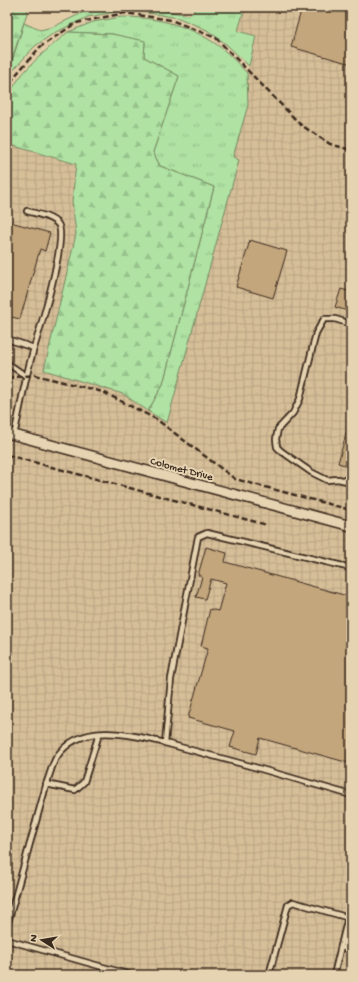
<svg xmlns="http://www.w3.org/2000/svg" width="358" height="982" font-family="'Gochi Hand',sans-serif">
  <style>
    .industrial { fill: url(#industrial-grid) }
    .grass { fill: url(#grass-tufts); stroke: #758660 }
    .forest { fill: url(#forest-firs); stroke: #758660 }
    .building { fill: #c3a67c; stroke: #3b2a1e }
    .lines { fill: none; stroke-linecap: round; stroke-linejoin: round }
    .service-casing { stroke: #3b2a1e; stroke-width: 8 }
    .minor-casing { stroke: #3b2a1e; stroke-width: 12 }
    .service { stroke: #e6d3b1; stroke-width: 4.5 }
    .minor { stroke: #e6d3b1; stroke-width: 9 }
    .rail { stroke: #3b2a1e; stroke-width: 2.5; stroke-dasharray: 6 3; stroke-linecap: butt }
    .labels { text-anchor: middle; stroke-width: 4; stroke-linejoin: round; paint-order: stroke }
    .street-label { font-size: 11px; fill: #3b2a1e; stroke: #e6d3b1 }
  </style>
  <defs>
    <pattern id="industrial-grid" width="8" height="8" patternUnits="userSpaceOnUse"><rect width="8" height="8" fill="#d6be98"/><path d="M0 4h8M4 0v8" fill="none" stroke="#b9a383"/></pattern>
    <pattern id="grass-tufts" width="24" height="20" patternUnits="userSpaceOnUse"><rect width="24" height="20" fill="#afe2a3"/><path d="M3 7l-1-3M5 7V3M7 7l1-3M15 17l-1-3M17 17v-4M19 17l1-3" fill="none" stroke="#97c28c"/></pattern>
    <pattern id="forest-firs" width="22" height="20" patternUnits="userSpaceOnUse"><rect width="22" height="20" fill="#afe2a3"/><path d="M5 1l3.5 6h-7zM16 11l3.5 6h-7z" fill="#97c28c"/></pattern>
  </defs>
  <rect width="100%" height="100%" fill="#e2cda8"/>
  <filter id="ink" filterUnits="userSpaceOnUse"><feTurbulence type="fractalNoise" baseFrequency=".025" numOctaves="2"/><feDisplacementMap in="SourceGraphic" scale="8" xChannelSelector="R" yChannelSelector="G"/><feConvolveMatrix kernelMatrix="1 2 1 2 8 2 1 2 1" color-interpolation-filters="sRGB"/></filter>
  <g filter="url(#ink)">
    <path class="industrial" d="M245,7H351V975H7V144L76,164L72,201L76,234L44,370L123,394L167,423L239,159L233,157L248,105L247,73L256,36L238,31Z"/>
    <g class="grass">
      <path d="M109,7H140L190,15L197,7H245L238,31L256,36L249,66L226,44L207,30L179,18L142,12L121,11L88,17L54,33L35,46L7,77L24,23L40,30L53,27L84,12Z"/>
      <path d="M121,17C154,17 185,24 213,42C226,50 237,63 247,73L248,105L233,157L239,160L167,423L148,411L163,384L214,187L160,166L153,152L179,76L144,57L145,42L112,34L68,32L93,22Z"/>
    </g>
    <g class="forest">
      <path d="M14,7H29L7,74V31Z"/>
      <path d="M68,32L112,34L145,41L144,57L179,76L153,152L160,166L214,187L163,384L148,411L123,394L44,370L76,234L72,201L76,164L7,144C7,131 5,116 7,104C11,77 48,49 68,32Z"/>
    </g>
    <g class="building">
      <path d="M302,7H351V64L291,47Z"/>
      <path d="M7,221L50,233L45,251L40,249L20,319L7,316Z"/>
      <path d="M250,240L287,251L273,298L236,287Z"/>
      <path d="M341,289L351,292V312L335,307Z"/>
      <path d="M349,423H351V467L338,463Z"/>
      <path d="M206,547L227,553L225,562L351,597V755L349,763L260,738L256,754L230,747L235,731L188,718L208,648L201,646L210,609L218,611L226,583L211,579L205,599L196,597L202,577L198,575Z"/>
    </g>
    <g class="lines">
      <g class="service-casing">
        <g id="service">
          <path d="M27,211C37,214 51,216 58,224C68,238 40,329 34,348"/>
          <path d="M351,324L335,319H324L316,333L300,399L293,413L278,429L276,439L277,447L281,451L311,472L327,480L338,479L351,482"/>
          <path d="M7,339L34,348C25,377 21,406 14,435"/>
          <path d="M7,363L26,376"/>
          <path d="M351,568L207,533L198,537L171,679L165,743L254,767L351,795"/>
          <path d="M46,784L75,790L84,782L99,734"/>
          <path d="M7,926L47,782C50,774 52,765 56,758C79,721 129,734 165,743"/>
          <path d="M7,940L131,975"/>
          <path d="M341,947L351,950"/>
          <path d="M269,975L288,905L293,902L346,917L347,921L334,975"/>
        </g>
      </g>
      <g class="minor-casing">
        <path id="minor" d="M7,433L351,526"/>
      </g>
      <use href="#service" class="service"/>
      <use href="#minor" class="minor"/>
      <g class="rail">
        <path d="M7,91L14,77L40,47L76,23L125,13L171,20L216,38L301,125L330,144L351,150"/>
        <path d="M7,378L35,375L103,392L156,419L235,479L351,510"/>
        <path d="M7,455L267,525"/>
      </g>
    </g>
  </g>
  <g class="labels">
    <g class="street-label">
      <text transform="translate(182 468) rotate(15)" y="4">Colomet Drive</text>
    </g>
  </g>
  <rect width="358" height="982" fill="none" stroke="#e6d3b1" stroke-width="24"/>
  <rect x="12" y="12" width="334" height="958" fill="none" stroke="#3b2a1e" stroke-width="1.5" filter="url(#ink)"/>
  <g transform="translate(42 940) rotate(282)" stroke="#e6d3b1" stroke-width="3" paint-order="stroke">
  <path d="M0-3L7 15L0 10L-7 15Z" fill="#3b2a1e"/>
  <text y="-6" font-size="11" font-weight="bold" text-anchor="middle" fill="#3b2a1e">N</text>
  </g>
</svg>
